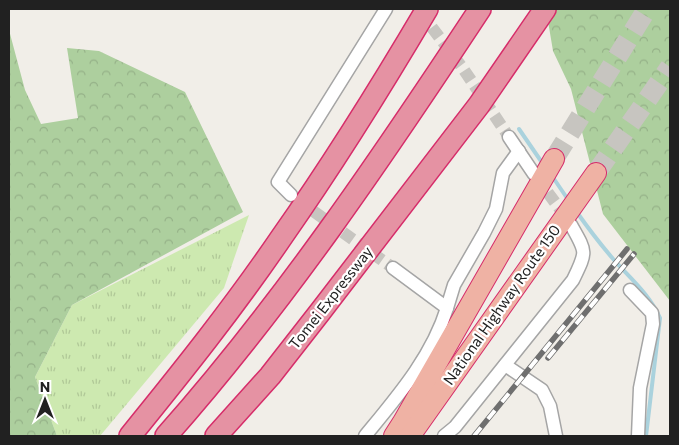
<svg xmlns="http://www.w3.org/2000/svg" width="679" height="445" font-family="Commissioner,sans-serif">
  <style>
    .grass { fill: url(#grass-tufts) }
    .forest { fill: url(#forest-crowns) }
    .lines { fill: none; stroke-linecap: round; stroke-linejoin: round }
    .stream { stroke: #aad2dd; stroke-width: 4 }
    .minor-tunnel { stroke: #c7c5c0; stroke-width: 12; stroke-dasharray: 12 6; stroke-linecap: butt }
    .trunk-tunnel { stroke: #c7c5c0; stroke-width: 20; stroke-dasharray: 20 10; stroke-linecap: butt }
    .minor-casing { stroke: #a5a5a5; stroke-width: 15 }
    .trunk-casing { stroke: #d62d6a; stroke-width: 22 }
    .motorway-casing { stroke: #d62d6a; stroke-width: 24 }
    .minor { stroke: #fff; stroke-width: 12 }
    .trunk { stroke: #efb2a4; stroke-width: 20 }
    .motorway { stroke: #e592a3; stroke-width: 21 }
    .rail-casing { stroke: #6f6f6f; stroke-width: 5.5 }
    .rail { stroke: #fff; stroke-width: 4; stroke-dasharray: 11; stroke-linecap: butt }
    .labels { text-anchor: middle; stroke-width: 4.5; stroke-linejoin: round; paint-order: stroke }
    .street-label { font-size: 15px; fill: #212121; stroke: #fff }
  </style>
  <defs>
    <pattern id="grass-tufts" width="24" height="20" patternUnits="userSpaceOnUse" patternTransform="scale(1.25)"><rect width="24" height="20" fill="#cde9b0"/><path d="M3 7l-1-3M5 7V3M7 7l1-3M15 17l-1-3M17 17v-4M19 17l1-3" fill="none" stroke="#b0c897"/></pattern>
    <pattern id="forest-crowns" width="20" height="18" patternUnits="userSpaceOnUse" patternTransform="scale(1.25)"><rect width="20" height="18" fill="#adcf9e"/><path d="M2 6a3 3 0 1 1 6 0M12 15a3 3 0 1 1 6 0" fill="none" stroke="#95b188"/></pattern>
  </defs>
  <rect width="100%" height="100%" fill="#f1eee8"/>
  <path class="grass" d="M249,215L224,288L100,436H57L35,377L72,305Z"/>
  <g class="forest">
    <path d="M546,9H670V301L603,214L571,89L553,51Z"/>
    <path d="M9,30L25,90L41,124L78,118L67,48L99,51L185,92L243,212L72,305L35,377L57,436H9Z"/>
  </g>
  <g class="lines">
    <g class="stream">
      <path d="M519,129L543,164"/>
      <path d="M552,176L569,201"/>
      <path d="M576,211C588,228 601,245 614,260C631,279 650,295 660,318L646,436"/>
    </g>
    <g class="minor-tunnel">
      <path d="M421,13L464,70L509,137"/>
      <path d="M537,178L568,220"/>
      <path d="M299,201L393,268"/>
    </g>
    <g class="trunk-tunnel">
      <path d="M554,159L647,9"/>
      <path d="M596,173L670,67"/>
    </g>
    <g class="minor-casing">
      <g id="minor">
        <path d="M509,137L534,174"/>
        <path d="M291,195L278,182L386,9"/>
        <path d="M630,290L652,313L653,324L640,388L638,436"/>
        <path d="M447,308L454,285L484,233L496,209L503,173L519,151"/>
        <path d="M505,365L542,390L550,406L556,436"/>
        <path d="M365,436C397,397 432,357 447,308L393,268"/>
        <path d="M444,436L455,427L573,280C587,251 587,253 571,225"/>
      </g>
    </g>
    <g class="trunk-casing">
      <g id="trunk">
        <path d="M394,436L403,422L554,159"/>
        <path d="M410,436L596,173"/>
      </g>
    </g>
    <g class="motorway-casing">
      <g id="motorway">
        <path d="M130,436C182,372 234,307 281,238C333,164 381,87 427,9"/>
        <path d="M166,436C283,304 383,156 480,9"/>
        <path d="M216,436L270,376L320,312L479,105L545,9"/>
      </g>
    </g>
    <use href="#minor" class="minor"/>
    <use href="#trunk" class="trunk"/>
    <use href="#motorway" class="motorway"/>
    <g class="rail-casing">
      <g id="rail">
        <path d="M548,358L634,254"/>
        <path d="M474,436L627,249"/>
      </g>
    </g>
    <use href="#rail" class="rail"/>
  </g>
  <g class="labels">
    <g class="street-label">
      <text transform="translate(331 298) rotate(-52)" y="5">Tomei Expressway</text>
      <text transform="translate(502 305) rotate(-55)" y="5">National Highway Route 150</text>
    </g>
  </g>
  <rect width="679" height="445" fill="none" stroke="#212121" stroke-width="20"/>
  <g transform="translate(45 400)" stroke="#ffffff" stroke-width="4" paint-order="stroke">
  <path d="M0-4L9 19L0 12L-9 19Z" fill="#212121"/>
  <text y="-8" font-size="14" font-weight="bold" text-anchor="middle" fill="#212121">N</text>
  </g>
</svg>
